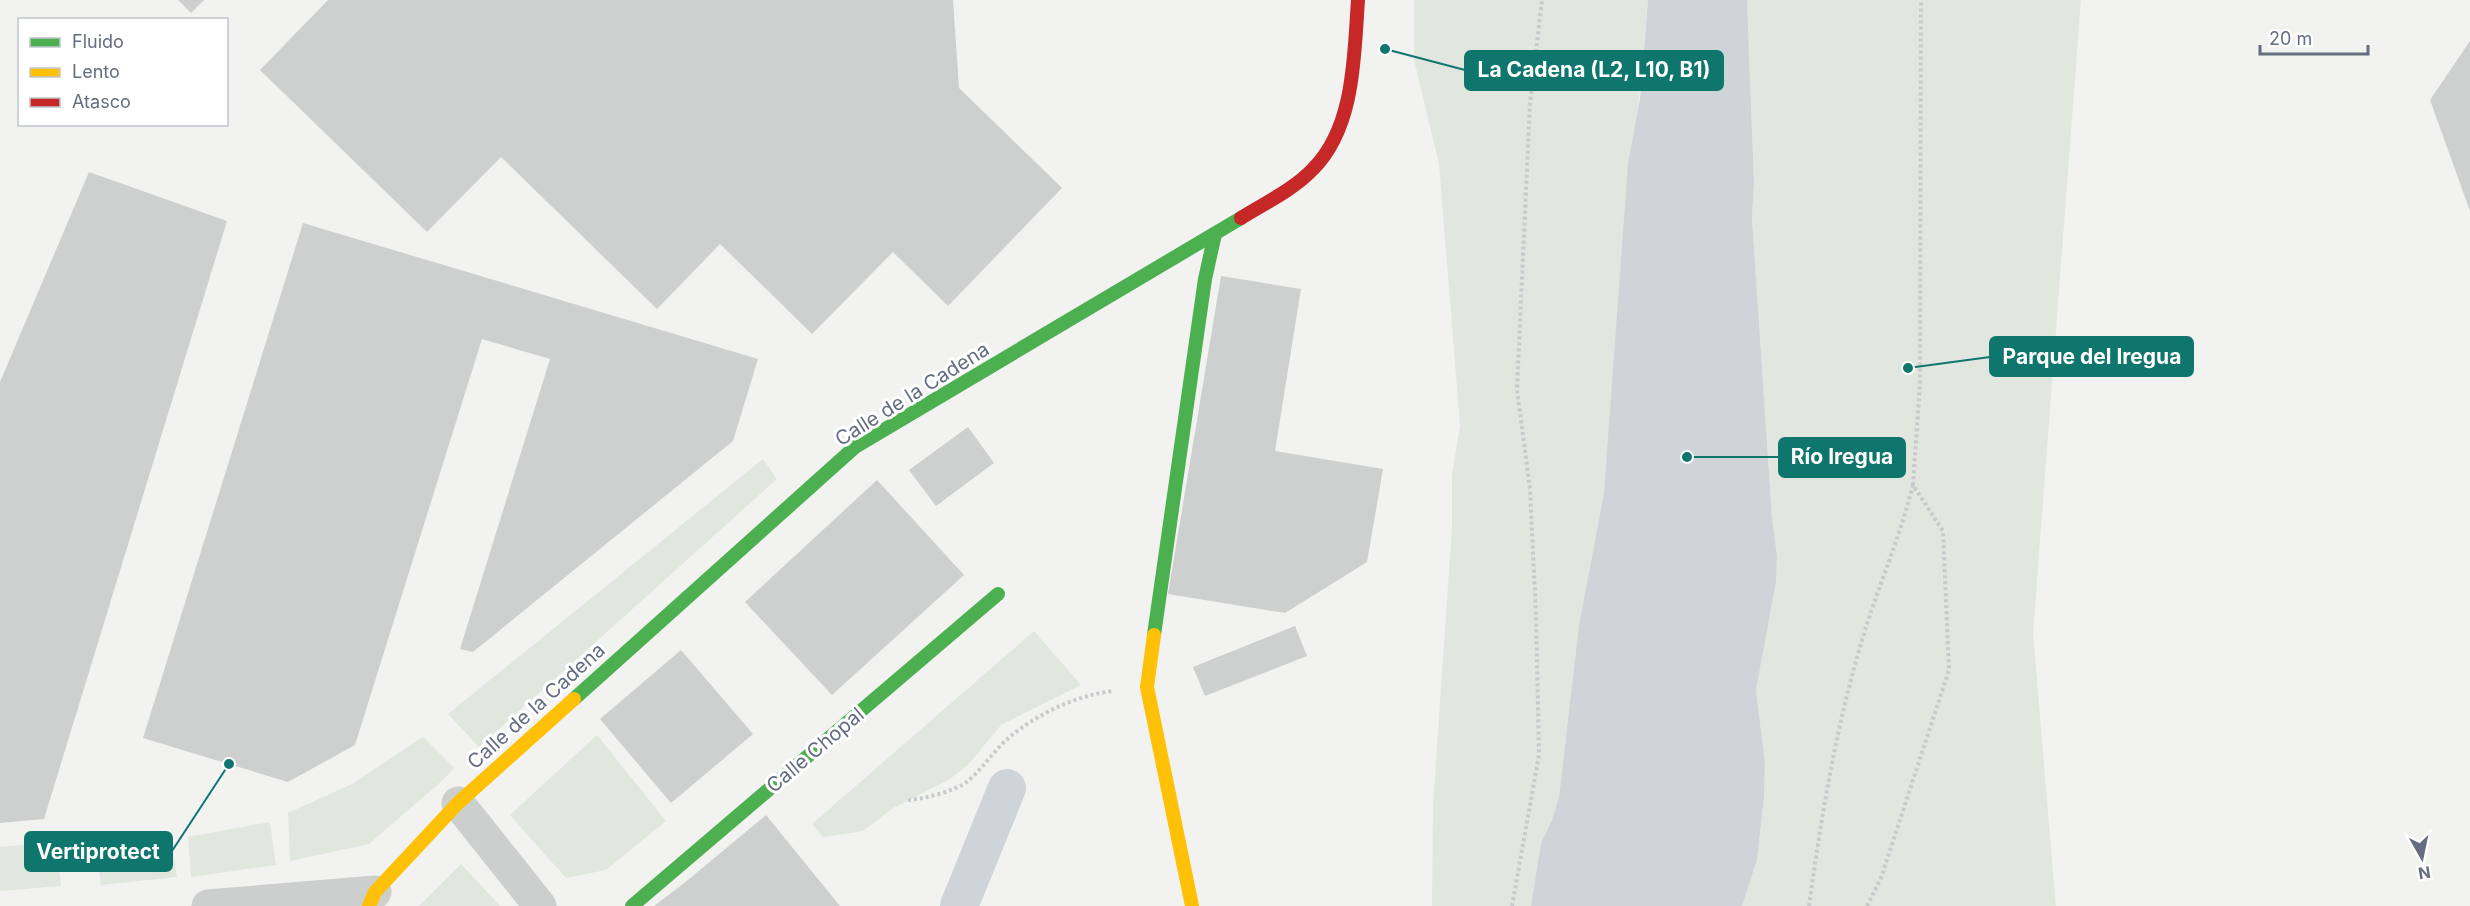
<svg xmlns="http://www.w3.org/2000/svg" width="2470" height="906" font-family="Inter,sans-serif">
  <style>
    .green { fill: #e1e6df }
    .water { fill: #ced4d7 }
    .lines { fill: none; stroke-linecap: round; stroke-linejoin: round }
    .canal { stroke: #ced4d7; stroke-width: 38 }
    .building { fill: #cecfcf }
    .path { stroke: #c9cacb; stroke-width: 4; stroke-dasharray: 3 3; stroke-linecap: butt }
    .street { stroke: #cdcece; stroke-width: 33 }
    .fast { stroke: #4caf50; stroke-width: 14 }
    .slow { stroke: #ffc107; stroke-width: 14 }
    .jam { stroke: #c62828; stroke-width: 14 }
    .labels { text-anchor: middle; stroke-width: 6; stroke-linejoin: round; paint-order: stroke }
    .street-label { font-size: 20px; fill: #646e80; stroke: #fff }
    .leader { fill: none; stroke: #0f766e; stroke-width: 2 }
    .callout-dot { fill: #0f766e; stroke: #fff; stroke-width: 2 }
    .callout { fill: #0f766e; stroke: #0f766e; stroke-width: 2 }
    .callout-label { font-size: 21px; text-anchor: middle; font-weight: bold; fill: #fff }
  </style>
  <rect width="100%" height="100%" fill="#f2f3f1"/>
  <g class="green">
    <path d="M1414,0H1648L1604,493L1579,625L1559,797L1552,820L1541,843L1531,906H1432L1433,805L1452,526V475L1460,426L1439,164L1414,60Z"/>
    <path d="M1747,0H2081L2033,634L2056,906H1742L1757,860L1764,798L1765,763L1756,690L1776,582L1777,556L1772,517L1752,218L1754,183Z"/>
    <path d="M763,459L777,479L479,747L448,714Z"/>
    <path d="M1034,631L1081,685L1001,725L968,765L950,779L893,808L863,831L823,837L812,824Z"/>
    <path d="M597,735L666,821L606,870L566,878L510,815Z"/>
    <path d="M423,737L454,768L444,779L369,844L290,861L288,813L352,784Z"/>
    <path d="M270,822L276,865L191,877L188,837Z"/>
    <path d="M171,839L177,877L101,885L95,841Z"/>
    <path d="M56,842L61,886L0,891V847Z"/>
    <path d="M461,864L500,906H419Z"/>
  </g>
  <path class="water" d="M1648,0H1747L1754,183L1752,218L1772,517L1777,556L1776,582L1756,690L1765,763L1764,798L1757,860L1742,906H1531L1541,843L1552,820L1559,797L1579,625L1604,493L1628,164L1640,99Z"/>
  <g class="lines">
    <path class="canal" d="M959,906L1007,788"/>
  </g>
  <g class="building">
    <path d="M178,0H204L191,13Z"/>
    <path d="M328,0H953L959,88L1062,188L948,306L893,252L812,334L720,244L657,309L501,157L427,232L260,70Z"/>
    <path d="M2470,41V211L2430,100Z"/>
    <path d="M89,172L227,221L44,819L0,823V382Z"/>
    <path d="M303,223L758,359L733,441L473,652L460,649L550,359L482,339L355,745L288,782L143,738Z"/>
    <path d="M1221,276L1301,289L1275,451L1383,469L1367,562L1285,613L1168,594Z"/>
    <path d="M968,427L994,463L936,506L909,470Z"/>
    <path d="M877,480L964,575L832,695L745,602Z"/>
    <path d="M1295,626L1307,656L1205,696L1193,667Z"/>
    <path d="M681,650L753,734L671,803L600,719Z"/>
    <path d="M766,815L840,906H654L683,884Z"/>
  </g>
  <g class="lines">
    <g class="path">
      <path d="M908,800C924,799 956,791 968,781C981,770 991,755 1003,743C1032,716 1075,695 1114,691"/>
      <path d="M1512,906L1539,755L1536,615L1530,489L1517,389L1530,103L1542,0"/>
      <path d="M1809,906C1822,811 1838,715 1867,624C1882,578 1901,533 1913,485"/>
      <path d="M1867,906L1881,878L1949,670L1943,531L1913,485L1920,383L1921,0"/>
    </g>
    <g class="street">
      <path d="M458,803L540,906"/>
      <path d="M208,906L375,892"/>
    </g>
    <g class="fast">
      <path d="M1154,635L1205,279L1215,234"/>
      <path d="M574,699L855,447L1241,218"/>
      <path d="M632,906L998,594"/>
    </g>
    <g class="slow">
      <path d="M1154,635L1147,687L1192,906"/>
      <path d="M369,906L375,892L458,803L574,699"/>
    </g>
    <path class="jam" d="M1241,218C1265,203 1293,190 1313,169C1355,127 1354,55 1358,0"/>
  </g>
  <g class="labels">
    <g class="street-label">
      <text transform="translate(912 394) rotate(-32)" y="7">Calle de la Cadena</text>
      <text transform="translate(536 706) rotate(-42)" y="7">Calle de la Cadena</text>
      <text transform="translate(815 750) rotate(-40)" y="7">Calle Chopal</text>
    </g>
  </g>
  <path class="leader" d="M1385 49L1465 70M1908 368L1990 357M1687 457L1779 457M229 764L172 851"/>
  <g class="callout-dot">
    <circle cx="1385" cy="49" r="6"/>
    <circle cx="1908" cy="368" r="6"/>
    <circle cx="1687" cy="457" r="6"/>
    <circle cx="229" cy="764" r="6"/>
  </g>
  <g class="callout">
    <rect x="1465" y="51" width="258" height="39" rx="6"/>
    <rect x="1990" y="337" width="203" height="39" rx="6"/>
    <rect x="1779" y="438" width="126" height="39" rx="6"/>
    <rect x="25" y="832" width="147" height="39" rx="6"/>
  </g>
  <g class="callout-label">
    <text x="1594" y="77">La Cadena (L2, L10, B1)</text>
    <text x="2092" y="364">Parque del Iregua</text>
    <text x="1842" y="464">Río Iregua</text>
    <text x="98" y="859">Vertiprotect</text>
  </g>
  <rect x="18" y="18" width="210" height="108" fill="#ffffff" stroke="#c1c5cc" stroke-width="1.5"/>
  <rect x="30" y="38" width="30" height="9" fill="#4caf50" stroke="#c1c5cc" stroke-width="1.5"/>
  <text x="72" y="48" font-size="18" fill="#646e80">Fluido</text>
  <rect x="30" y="68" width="30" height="9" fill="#ffc107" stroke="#c1c5cc" stroke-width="1.5"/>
  <text x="72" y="78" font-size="18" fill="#646e80">Lento</text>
  <rect x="30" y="98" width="30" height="9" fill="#c62828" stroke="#c1c5cc" stroke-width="1.5"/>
  <text x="72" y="108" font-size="18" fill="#646e80">Atasco</text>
  <g transform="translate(2422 858) rotate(171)" stroke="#ffffff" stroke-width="4.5" paint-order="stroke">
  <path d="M0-4.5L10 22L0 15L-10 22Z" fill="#646e80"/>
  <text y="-9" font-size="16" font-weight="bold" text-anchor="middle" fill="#646e80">N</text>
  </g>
  <path d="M2260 45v9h108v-9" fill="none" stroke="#646e80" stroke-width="3"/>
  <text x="2269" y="45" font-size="18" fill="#646e80" stroke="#ffffff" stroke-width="4.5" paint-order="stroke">20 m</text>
</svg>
